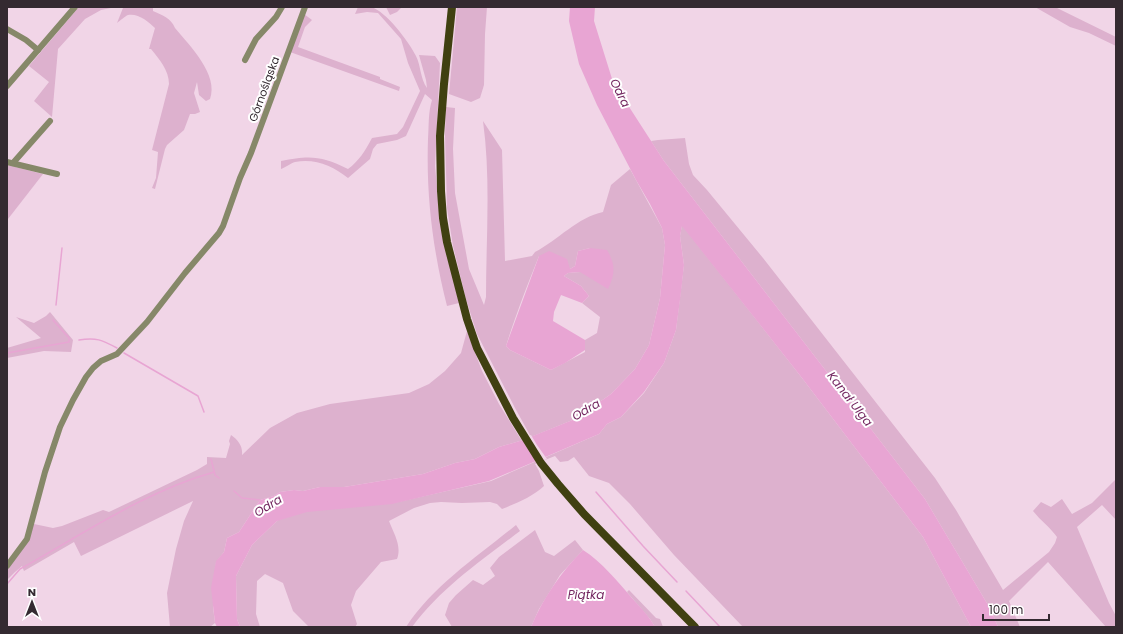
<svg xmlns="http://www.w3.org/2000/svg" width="1123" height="634" font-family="Poppins,sans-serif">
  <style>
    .green { fill: #ddb1ce; fill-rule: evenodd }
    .water { fill: #e8a5d3 }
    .pier { fill: #f1d5e7 }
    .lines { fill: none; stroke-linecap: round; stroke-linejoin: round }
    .stream { stroke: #e8a5d3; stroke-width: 1.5 }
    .minor { stroke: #868869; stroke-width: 6 }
    .major { stroke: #404011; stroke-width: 8 }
    .labels { text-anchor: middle; stroke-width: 4; stroke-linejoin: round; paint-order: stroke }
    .street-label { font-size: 11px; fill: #342a31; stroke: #fff }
    .water-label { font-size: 12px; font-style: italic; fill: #742861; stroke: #fff }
  </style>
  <rect width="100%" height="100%" fill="#f1d5e7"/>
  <g class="green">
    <path d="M79,7H153V11C162,15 171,18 175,28C190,46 219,75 210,99L206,101L199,95L197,82L194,93L200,112L195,114H190L184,130L167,145L165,149L155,189L152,188L156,178L158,152L152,150L169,84C169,70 159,59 151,49H149L155,28C149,22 138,13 128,15C125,16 120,21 117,23L123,8H111L101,10L85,19L58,49L52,117L34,101L49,82L29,66Z"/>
    <path d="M358,7C362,7 367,6 371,7C386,11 409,42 416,56C421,66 420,78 427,88L426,80L419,55L435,56L440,63L435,166L440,221L459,303L447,306C433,251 426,196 428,139C429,127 428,112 432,100L425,94L406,136L397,140L377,144L373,149L370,159L348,178C333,166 315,158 295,162C291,163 286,167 281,169V161C310,155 322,156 348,169C359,161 365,151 372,138L397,134L403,127L420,91L408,63L401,39L378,13L367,12L355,14Z"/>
    <path d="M386,7H402L397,12L390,15Z"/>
    <path d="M457,7H487L485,34L484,85L480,98L471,102L449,94Z"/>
    <path d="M1035,7H1055L1116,37V46L1089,33L1070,27Z"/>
    <path d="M304,14L312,20L305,27L298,47L380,77V79L400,87L399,91L290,52Z"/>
    <path d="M446,107L455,108L453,149L455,193L469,269L484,305L486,297C486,239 491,179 483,121L502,150L505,261L532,256L535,252C558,240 578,217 603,212L611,185L630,169L662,228L665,245L660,298L649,345L635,369L611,394L575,419L531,437L515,408L477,334L466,299L453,246L447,208L445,135ZM590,248L580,272L568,273L564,276L581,286L589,296L582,303L600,317L597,333L585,340V352L551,370L510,350L506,346C516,314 527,286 539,256L570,269L575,266L578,251Z"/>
    <path d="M685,138L689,164L693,175L707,190L763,258L935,478L956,510L1003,590L1049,552L1055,543L1057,537C1050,527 1041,521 1033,511L1041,502L1051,507L1062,499L1072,514L1092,503L1116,479V520L1102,505L1077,527L1109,603L1116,616V627H1106L1048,562L1009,601L1020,627H998L991,610L925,499L664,161L651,141L658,140Z"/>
    <path d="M7,165L43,174L8,219L7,218Z"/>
    <path d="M682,225L802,378L923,537L971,627H743L674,555L630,504L609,483L589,476L574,457L568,461L560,462L555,456L535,464L539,471L544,486C532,497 517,503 502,509L497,504L490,502L462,503L441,502L430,503L414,508L389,521C394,534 402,546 397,559L381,562L356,591L351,605L357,624L355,627H309L293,611L283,583L265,574L257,581L256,614L260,627H240L237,619L236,576L252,545L278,520L308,511L398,502L491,481L599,434L607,424L621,417L644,393L664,363L676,330L684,265L680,236Z"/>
    <path d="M50,312L73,340L71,352L44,351L7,358V348L41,338L16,317L34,323L46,316Z"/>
    <path d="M467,331L482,371L499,404L520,438L523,440L499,447L475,459L455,463L423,474L344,487H320L303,491L294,490L280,492L274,496L260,500L239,532L227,538L224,552L216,562L213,607L215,623L210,627H170L167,593L176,549L184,521L193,501L81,556L74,542L24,571L22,566L15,572L7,580V566L34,524L53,528L62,526L103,510L109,512L197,470L207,464V457L226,458L230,444L229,441L231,435C238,440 243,446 242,455L270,428L297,413L330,404L409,393L429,384L445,371L461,353Z"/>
    <path d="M516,525L520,531C481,561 442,587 412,627H406C434,585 477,557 516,525Z"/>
    <path d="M535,530L545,552L554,556L575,540L583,550L560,575L539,609L531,627H452L445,615L449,603L456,595L473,580L483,585L495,576L490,568L499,557Z"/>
    <path d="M629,590L656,618L660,619L663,627H655L650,619L627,592Z"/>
  </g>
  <g class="water">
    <path d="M570,7H595L594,21L613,82L664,161L925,499L991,610L998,627H971L923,537L802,378L682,226L680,236L684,265L681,292L676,330L664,363L644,392L621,417L607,424L599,434L489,481L392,504L307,512L277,521L252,545L236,576L237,619L240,627H217L215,623L211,588L216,561L224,552L227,538L239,532L260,500L274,496L280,492L294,490L303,491L320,487H344L423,474L455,463L475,459L499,447L523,440L575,419L611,394L635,369L649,345L660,298L665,245L662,228L650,204L636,180L597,105L579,64L569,21Z"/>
    <path d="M590,248L607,250C616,265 615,274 608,289L580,272L568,273L564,276L581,286L589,296L582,303L561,295L554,312L553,321L585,340V350L565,363L551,370L510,350L506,346L539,256L549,251L567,259L570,269L575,266L578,251Z"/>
    <path d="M583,550C602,562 617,581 632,598C640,607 649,616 655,627H531C543,598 561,572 583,550Z"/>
  </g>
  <path class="pier" d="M531,435L537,445L547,459L539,462L523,438Z"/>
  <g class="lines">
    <g class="stream">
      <path d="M56,305L62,248"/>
      <path d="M79,340C96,337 102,340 117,348"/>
      <path d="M7,353L69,342V338L53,320"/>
      <path d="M124,353L198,396L204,412"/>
      <path d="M211,459L215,475L219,478"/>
      <path d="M234,491L242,498L260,500"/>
      <path d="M596,492L643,546L677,582"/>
      <path d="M7,584L20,569C83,534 144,492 214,472"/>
      <path d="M686,591L720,627"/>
    </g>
    <g class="minor">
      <path d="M7,29L26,40L38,50"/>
      <path d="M245,60L256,39L276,17L282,7"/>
      <path d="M7,86L75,7"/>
      <path d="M7,162L57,174"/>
      <path d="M13,163L50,121"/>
      <path d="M7,566L27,539L45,472L60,427L73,400L86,377L93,368L101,361L117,354L147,322L185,273L219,233L223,226L240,178L251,153L305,7"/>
    </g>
    <path class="major" d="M452,7L444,84L440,136L441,191L443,218L447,242L467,319L477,348L513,418L541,463L558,484L584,514L695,627"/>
  </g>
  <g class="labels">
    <g class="street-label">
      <text transform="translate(264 89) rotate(-70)" y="4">Górnośląska</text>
    </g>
    <g class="water-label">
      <text transform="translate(620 93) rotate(64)" y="4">Odra</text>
      <text transform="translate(850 399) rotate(52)" y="4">Kanał Ulga</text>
      <text transform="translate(586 410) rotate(-30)" y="4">Odra</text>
      <text transform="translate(268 506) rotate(-31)" y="4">Odra</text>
      <text x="586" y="599">Piątka</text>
    </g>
  </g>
  <rect width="1123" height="634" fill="none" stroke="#342a31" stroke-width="16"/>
  <g transform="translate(32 602)" stroke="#ffffff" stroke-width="3" paint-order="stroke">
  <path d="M0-3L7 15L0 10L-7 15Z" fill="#342a31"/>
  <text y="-6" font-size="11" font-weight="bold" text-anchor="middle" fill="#342a31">N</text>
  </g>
  <path d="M983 614v6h66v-6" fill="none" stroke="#342a31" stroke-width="2"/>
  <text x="989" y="614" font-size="12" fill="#342a31" stroke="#ffffff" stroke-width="3" paint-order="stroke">100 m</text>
</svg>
